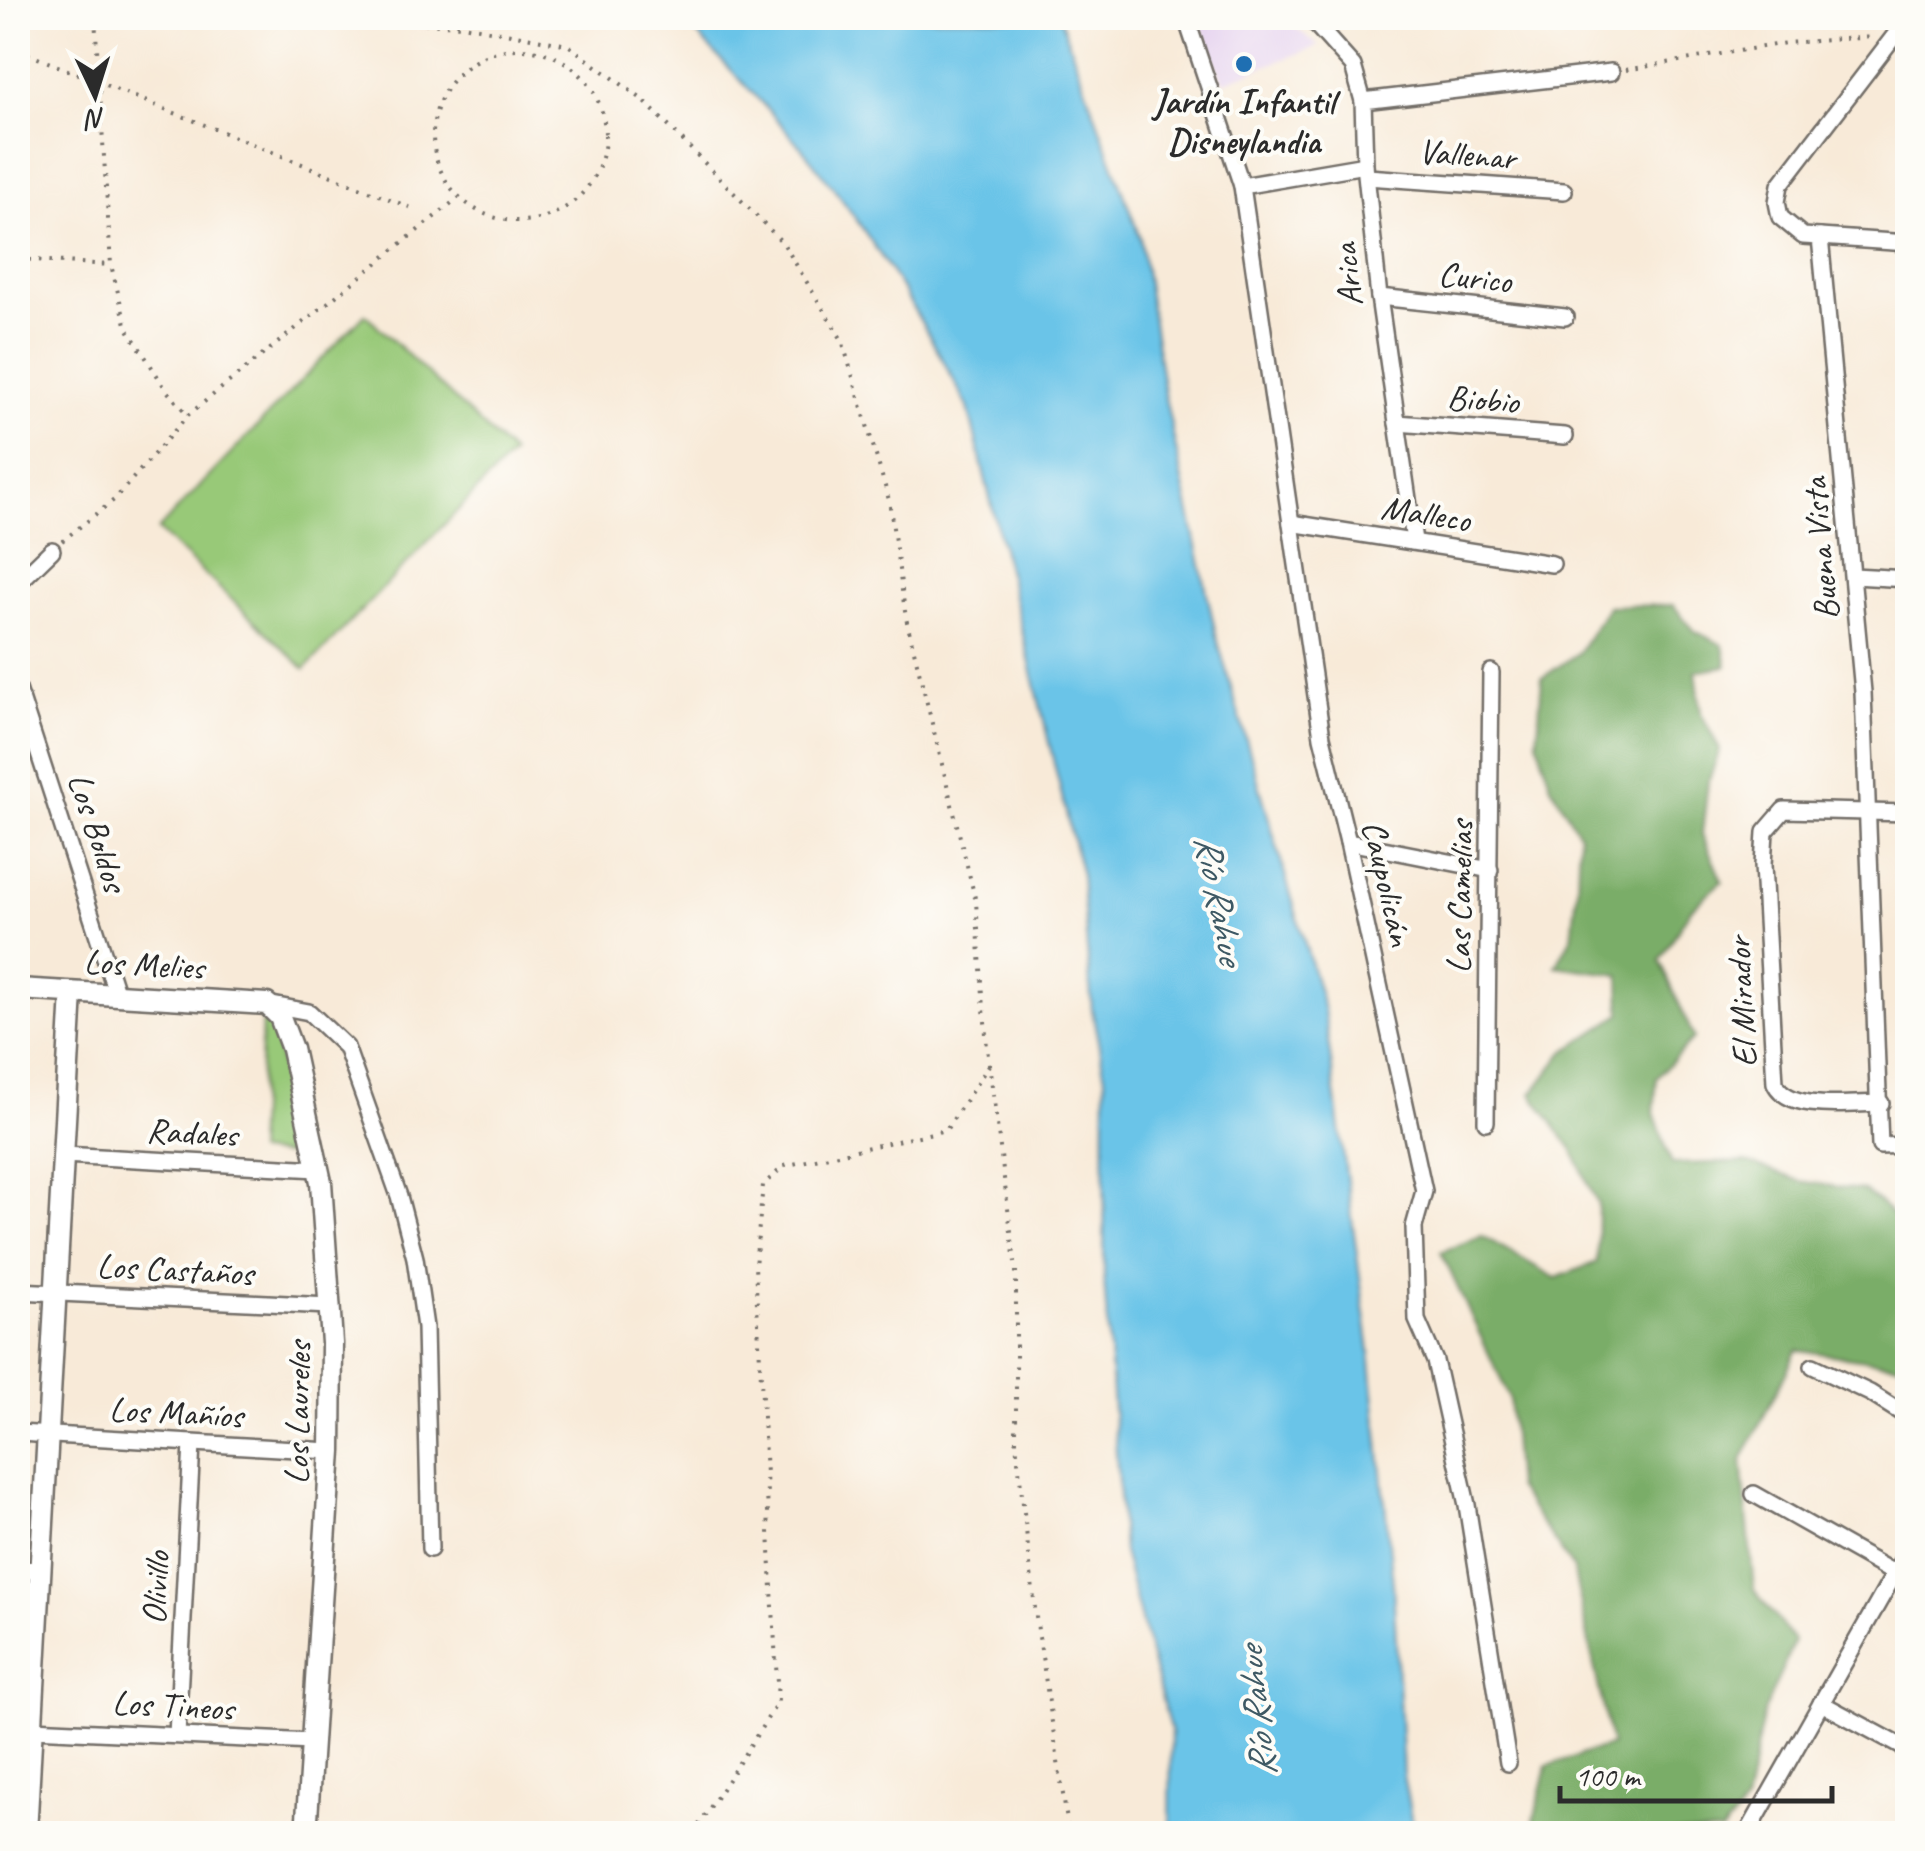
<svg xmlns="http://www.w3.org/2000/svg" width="1925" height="1851" font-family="Caveat,sans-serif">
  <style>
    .built { fill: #e6d3f0 }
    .green { fill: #98c978; stroke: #627a52; stroke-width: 2.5 }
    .forest { fill: #7aad68; stroke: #526c4a; stroke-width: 2.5 }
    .water { fill: #6bc4e8; stroke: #4b788a; stroke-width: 2.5 }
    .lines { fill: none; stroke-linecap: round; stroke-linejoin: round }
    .minor-casing { stroke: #736e68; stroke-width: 20 }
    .tertiary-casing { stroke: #736e68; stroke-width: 25 }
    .path { stroke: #736e68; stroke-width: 4; stroke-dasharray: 2.5 8; stroke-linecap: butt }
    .minor { stroke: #fff; stroke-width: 15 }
    .tertiary { stroke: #fff; stroke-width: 20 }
    .poi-dot { fill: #1f6fb2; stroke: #fdfcf7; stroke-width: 4 }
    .labels { text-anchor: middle; stroke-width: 8; stroke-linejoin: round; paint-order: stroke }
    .poi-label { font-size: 35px; font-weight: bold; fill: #2b2b2b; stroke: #fdfcf7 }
    .street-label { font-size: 35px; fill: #2b2b2b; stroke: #fdfcf7 }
    .water-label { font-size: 38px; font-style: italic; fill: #3e5964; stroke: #fdfcf7 }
  </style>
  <rect width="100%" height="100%" fill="#fdfcf7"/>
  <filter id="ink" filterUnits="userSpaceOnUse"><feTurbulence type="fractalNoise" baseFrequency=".01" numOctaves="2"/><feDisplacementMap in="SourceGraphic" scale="20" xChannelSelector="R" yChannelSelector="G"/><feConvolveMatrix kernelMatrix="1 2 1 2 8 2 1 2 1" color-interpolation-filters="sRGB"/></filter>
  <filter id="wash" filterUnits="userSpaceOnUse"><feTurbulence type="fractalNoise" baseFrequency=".0048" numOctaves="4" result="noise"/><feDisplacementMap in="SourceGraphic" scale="40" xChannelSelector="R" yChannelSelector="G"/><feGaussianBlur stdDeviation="2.25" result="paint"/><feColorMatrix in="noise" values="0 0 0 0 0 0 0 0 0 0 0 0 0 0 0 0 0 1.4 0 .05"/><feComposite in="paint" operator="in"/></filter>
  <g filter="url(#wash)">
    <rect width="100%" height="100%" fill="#f8ead8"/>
    <path class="built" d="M1210,18H1283L1319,46L1223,82L1199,21Z"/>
    <g class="green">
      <path d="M365,314L512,454L305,669L158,530Z"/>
      <path d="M262,1022L274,1024L296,1156L256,1152Z"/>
    </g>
    <path class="forest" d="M1673,605L1695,631L1723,645L1727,666L1696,671L1701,713L1720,750L1708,782L1702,834L1722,881L1691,909L1660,960L1694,1038L1657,1077L1654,1113L1672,1164L1747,1162L1800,1181L1865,1191L1902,1223H1907V1366L1797,1350L1742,1460L1754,1590L1794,1641L1764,1712L1745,1804L1721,1833H1531L1547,1766L1611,1745L1573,1568L1516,1487L1509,1397L1441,1252L1482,1236L1556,1278L1597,1262L1598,1205L1573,1151L1532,1094L1564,1052L1621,1014L1620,975L1556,966L1572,936L1577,891L1579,833L1551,786L1537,741L1542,678L1578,653L1608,606Z"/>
    <path class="water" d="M682,18H1060L1140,238L1164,393L1216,635L1324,1010L1370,1352L1393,1584L1403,1775L1414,1833H1170L1171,1733L1123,1552L1104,1278L1105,1077L1092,1010L1081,875L968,407C925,325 878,244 821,172C779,118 728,68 682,18Z"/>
  </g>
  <g filter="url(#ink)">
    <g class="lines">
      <g class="minor-casing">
        <g id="minor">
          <path d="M1186,18L1242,186L1322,737L1348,842L1424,1191L1414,1227L1417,1320L1435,1361L1467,1505L1508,1763"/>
          <path d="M1310,18L1353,66L1363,101L1365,165L1379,297L1414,541"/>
          <path d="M1908,18L1780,185L1777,202L1780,217L1803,236L1820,237L1863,692L1880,1146L1908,1145"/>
          <path d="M1363,101L1611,72"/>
          <path d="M1367,177L1564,191"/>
          <path d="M1242,186L1365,165"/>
          <path d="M1820,237L1908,243"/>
          <path d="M1379,297L1565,317"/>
          <path d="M1397,423L1565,436"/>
          <path d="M1291,523L1552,564"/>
          <path d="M1853,576L1908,579"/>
          <path d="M18,583L52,550"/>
          <path d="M18,689L117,995"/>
          <path d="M1348,842L1490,870"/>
          <path d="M267,1004L309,1012L346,1047L399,1196L415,1258L425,1327L430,1549"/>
          <path d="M1881,1103C1852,1103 1788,1113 1775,1083L1763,865L1765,832L1784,810L1908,813"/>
          <path d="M1486,1122L1491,672"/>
          <path d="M63,1155L318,1169"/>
          <path d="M18,1291L329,1306"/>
          <path d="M1813,1366L1870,1393L1908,1417"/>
          <path d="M18,1433L331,1451"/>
          <path d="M1754,1494L1908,1581"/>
          <path d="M18,1569L41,1570"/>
          <path d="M1821,1703L1908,1750"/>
          <path d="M32,1729L312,1742"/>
          <path d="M177,1735L192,1444"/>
          <path d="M1747,1834L1908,1550"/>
        </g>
      </g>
      <g class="tertiary-casing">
        <g id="tertiary">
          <path d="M18,989L267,1004L280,1017L292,1049L321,1182L332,1343L331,1451L306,1834"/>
          <path d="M26,1834L72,993"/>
        </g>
      </g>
      <g class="path">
        <path d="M95,18L111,265L127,328L167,391L188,415"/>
        <path d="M373,18L381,21L463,25L568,45L643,100L783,243L842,340L889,500L906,618L976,902L987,1048L1016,1270V1443L1036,1617L1069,1834"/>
        <circle cx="519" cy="135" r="86"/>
        <path d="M18,50L414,209"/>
        <path d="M1626,70L1786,43L1874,37"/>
        <path d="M18,259L111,265"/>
        <path d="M62,541L114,500L188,415L458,198"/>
        <path d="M693,1834L778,1702L755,1266L763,1185L784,1166L946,1130L989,1065"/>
      </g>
      <use href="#minor" class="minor"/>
      <use href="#tertiary" class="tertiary"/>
    </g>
  </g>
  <circle class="poi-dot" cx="1244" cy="64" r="10"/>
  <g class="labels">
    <g class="poi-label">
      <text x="1244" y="113">Jardín Infantil<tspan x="1244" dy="40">Disneylandia</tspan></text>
    </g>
    <g class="street-label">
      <text transform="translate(1467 154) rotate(4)" y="12">Vallenar</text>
      <text transform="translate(1347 275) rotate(-96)" y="12">Arica</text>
      <text transform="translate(1475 277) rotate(6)" y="12">Curico</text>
      <text transform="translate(1483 399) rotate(4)" y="12">Biobio</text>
      <text transform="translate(1426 513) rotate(9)" y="12">Malleco</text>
      <text transform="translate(1820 549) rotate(-95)" y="12">Buena Vista</text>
      <text transform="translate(98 832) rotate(72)" y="12">Los Boldos</text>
      <text transform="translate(1388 883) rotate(77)" y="12">Caupolicán</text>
      <text transform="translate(1459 897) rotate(-89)" y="12">Las Camelias</text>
      <text transform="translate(144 964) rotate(3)" y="12">Los Melies</text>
      <text transform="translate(1741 1002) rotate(-93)" y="12">El Mirador</text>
      <text transform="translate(192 1132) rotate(3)" y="12">Radales</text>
      <text transform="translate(175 1269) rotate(3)" y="12">Los Castaños</text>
      <text transform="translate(176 1412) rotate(3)" y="12">Los Mañíos</text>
      <text transform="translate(297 1413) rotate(-89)" y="12">Los Laureles</text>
      <text transform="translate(155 1588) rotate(-87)" y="12">Olivillo</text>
      <text transform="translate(173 1705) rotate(3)" y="12">Los Tineos</text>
    </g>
    <g class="water-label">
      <text transform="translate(1220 899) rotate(79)" y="13">Río Rahue</text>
      <text transform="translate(1256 1712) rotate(-96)" y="13">Río Rahue</text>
    </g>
  </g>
  <rect width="1925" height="1851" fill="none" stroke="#fdfcf7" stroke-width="60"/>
  <g transform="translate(95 95) rotate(176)" stroke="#fdfcf7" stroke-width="8" paint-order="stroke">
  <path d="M0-8L18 38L0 25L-18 38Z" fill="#2b2b2b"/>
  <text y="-15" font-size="28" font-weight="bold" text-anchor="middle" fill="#2b2b2b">N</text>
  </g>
  <path d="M1560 1786v15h272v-15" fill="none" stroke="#2b2b2b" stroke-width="5"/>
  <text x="1575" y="1786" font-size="30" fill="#2b2b2b" stroke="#fdfcf7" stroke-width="8" paint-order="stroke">100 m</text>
</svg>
